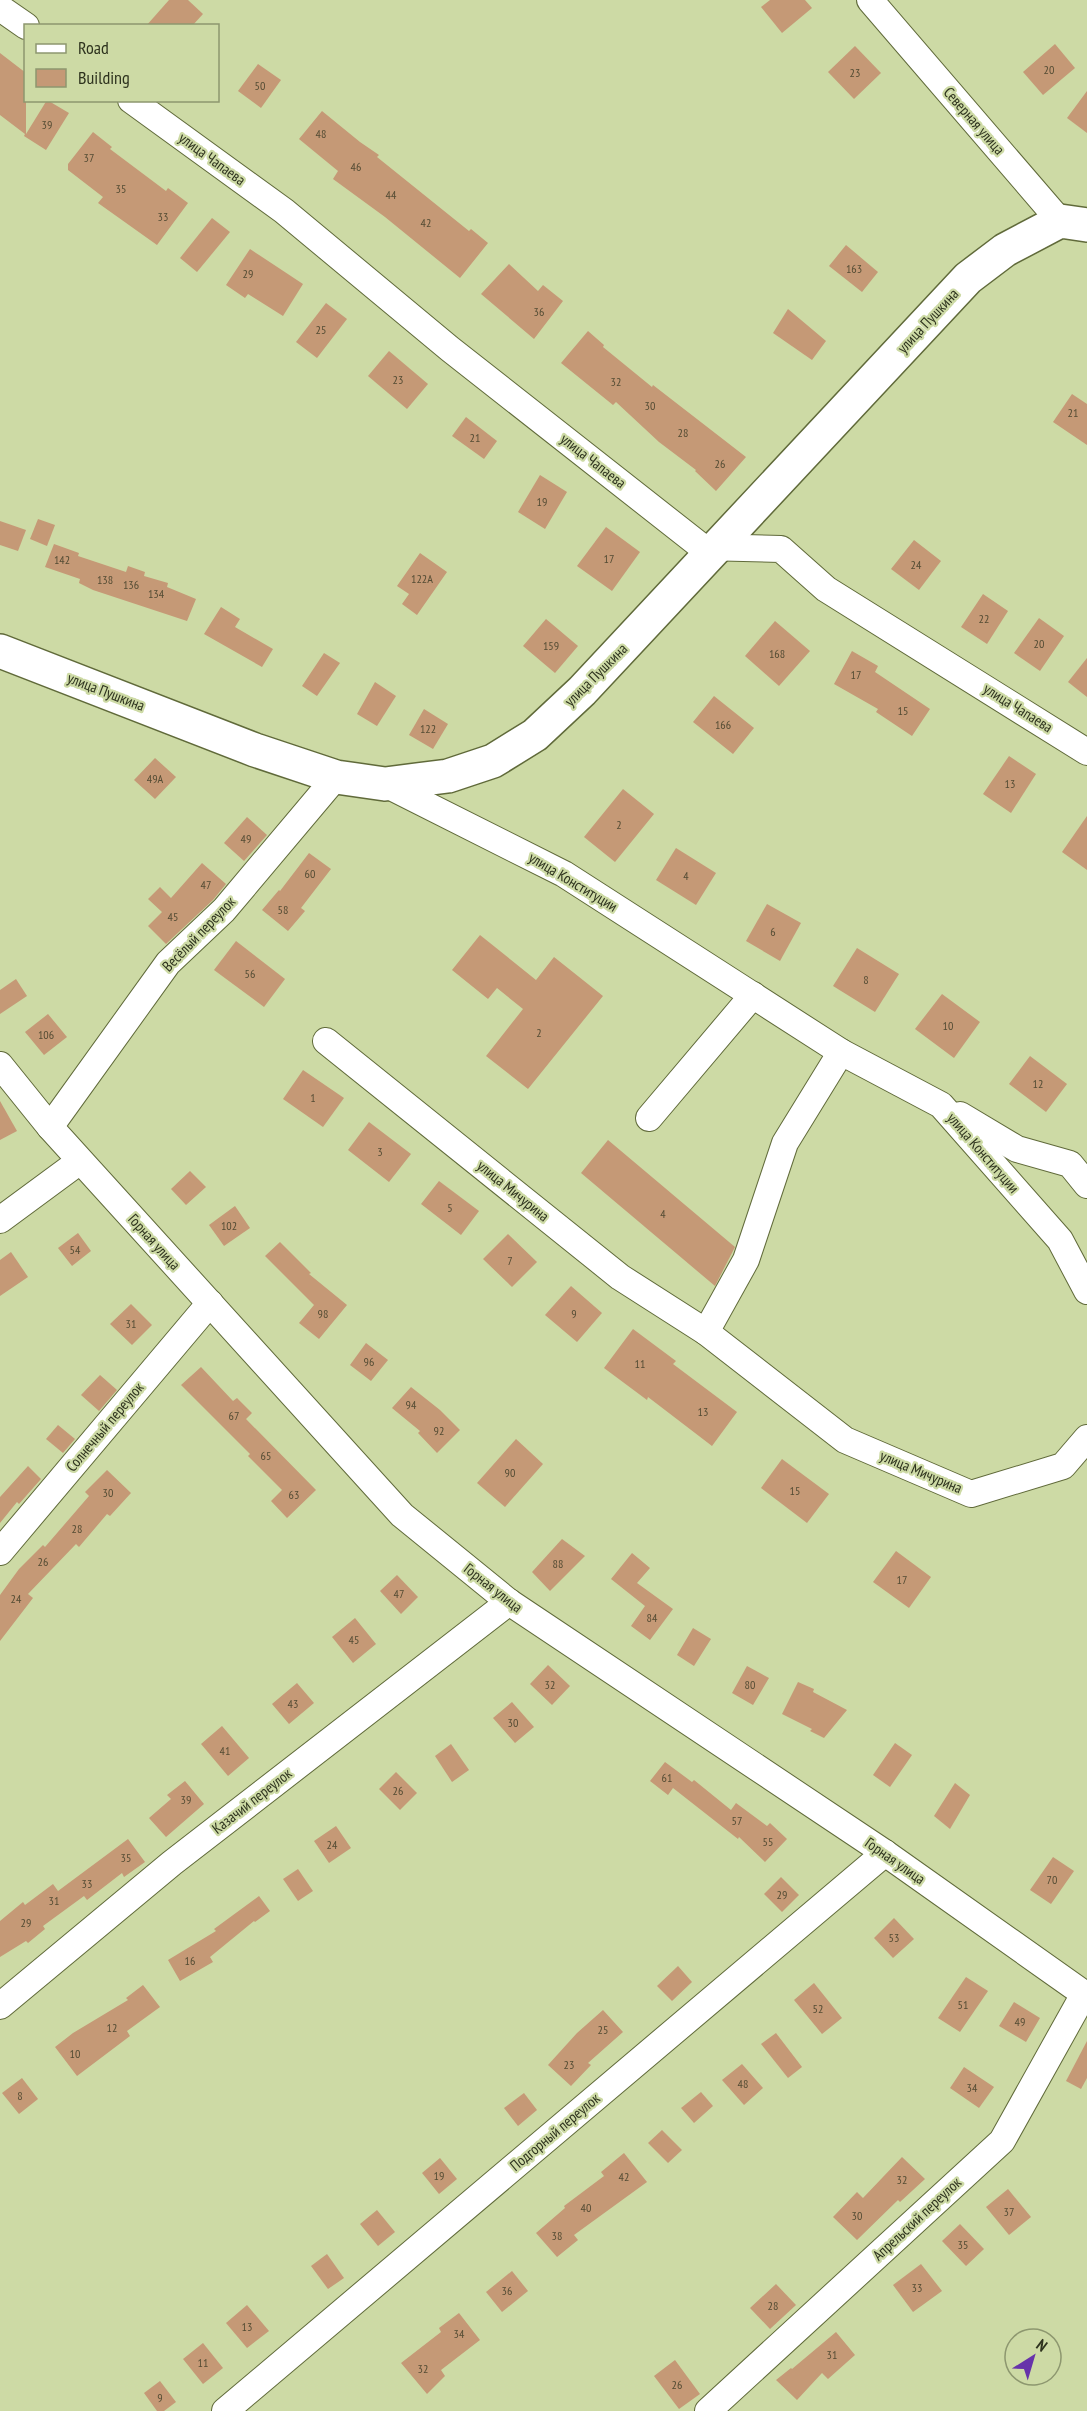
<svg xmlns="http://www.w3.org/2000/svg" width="1087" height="2411" font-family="'PT Sans Narrow',sans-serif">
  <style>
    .building { fill: #c59976 }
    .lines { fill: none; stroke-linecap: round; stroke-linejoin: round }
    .minor-casing { stroke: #606a3a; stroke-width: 28 }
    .major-casing { stroke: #606a3a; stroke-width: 36 }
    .minor { stroke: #fff; stroke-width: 26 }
    .major { stroke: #fff; stroke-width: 33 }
    .labels { text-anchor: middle; stroke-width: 4.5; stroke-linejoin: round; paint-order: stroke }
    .number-label { font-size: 12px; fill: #544c34 }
    .street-label { font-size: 15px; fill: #2e331e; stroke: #cddaa5 }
  </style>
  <rect width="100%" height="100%" fill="#cddaa5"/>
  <g class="building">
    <path d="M169,0H188L203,14L192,26H146Z"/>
    <path d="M770,0H805L812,8L782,33L761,7Z"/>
    <path d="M1055,44L1075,68L1043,95L1023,72Z"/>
    <path d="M855,46L881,73L854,99L828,72Z"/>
    <path d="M0,53L26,73V134L47,100L69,113L46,150L24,136L25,134L0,115Z"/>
    <path d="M258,64L281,80L261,108L238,91Z"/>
    <path d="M1087,91V133L1067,118Z"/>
    <path d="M322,111L360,142L379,155L377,157L469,231L471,229L488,243L460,278L385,217L333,179L338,171L299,139Z"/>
    <path d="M93,132L112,147L110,149L166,191L168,188L188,203L157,245L98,203L103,197L68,170V164Z"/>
    <path d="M212,218L230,232L197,272L180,258Z"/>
    <path d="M846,245L878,272L862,292L829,266Z"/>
    <path d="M250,249L303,284L283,316L248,294L245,298L226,285Z"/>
    <path d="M509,264L538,291L543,285L563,301L534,339L481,294Z"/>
    <path d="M326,303L347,319L317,358L296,342Z"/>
    <path d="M788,309L826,341L812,360L773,333Z"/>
    <path d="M588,331L604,345L603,347L652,387L653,385L746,457L716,491L695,471L696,470L659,442L616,402L613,405L561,363Z"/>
    <path d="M389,351L428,384L407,409L368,376Z"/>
    <path d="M1072,394L1087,404V445L1053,422Z"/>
    <path d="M466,417L497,441L484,459L452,436Z"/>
    <path d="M540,475L567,492L545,529L518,512Z"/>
    <path d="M38,519L55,525L47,546L30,539Z"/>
    <path d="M0,521L26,530L18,551L0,545Z"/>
    <path d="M606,527L640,552L612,591L577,566Z"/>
    <path d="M914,540L941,561L919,590L891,569Z"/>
    <path d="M54,544L79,553L78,556L126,572L128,566L145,572L144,576L168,583L167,587L196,599L187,621L93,590L79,583L80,579L45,567Z"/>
    <path d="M420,553L447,572L417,615L402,604L409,594L397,586Z"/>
    <path d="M983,594L1008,611L987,644L961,627Z"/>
    <path d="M221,607L240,619L235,627L273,649L262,667L204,634Z"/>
    <path d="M1039,618L1064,636L1040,671L1014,653Z"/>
    <path d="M546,619L578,646L555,673L523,646Z"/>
    <path d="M775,621L810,651L779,686L745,656Z"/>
    <path d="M852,651L878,666L875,672L930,709L912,736L876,712L878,709L834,684Z"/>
    <path d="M324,653L340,663L317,696L302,686Z"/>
    <path d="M1087,658V697L1068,682Z"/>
    <path d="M375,682L396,696L377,726L357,714Z"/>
    <path d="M714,696L754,728L733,754L693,722Z"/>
    <path d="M424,709L448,724L433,749L409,735Z"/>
    <path d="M1009,756L1036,774L1011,813L983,794Z"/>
    <path d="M155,758L176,777L155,799L134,780Z"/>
    <path d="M623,789L654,814L615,862L584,837Z"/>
    <path d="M1087,816V870L1062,852Z"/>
    <path d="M247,817L267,835L244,861L224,843Z"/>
    <path d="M676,848L716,873L696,905L656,880Z"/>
    <path d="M309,853L331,869L301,908L305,911L288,931L262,910L279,890L280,891Z"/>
    <path d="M202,863L226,884L213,900L166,944L148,926L162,912L148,899L160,887L171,898Z"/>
    <path d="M767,904L801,923L780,961L746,941Z"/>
    <path d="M480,935L536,980L554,957L603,996L528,1089L486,1056L523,1009L497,988L488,999L452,970Z"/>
    <path d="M236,941L285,979L264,1007L214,970Z"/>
    <path d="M857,948L899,974L875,1012L833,986Z"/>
    <path d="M16,979L27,996L0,1014V990Z"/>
    <path d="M942,994L980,1022L954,1058L915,1029Z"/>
    <path d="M48,1014L67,1037L44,1055L25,1032Z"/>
    <path d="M1030,1056L1067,1084L1046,1112L1009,1084Z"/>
    <path d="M303,1070L344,1098L323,1127L283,1099Z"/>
    <path d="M0,1101L17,1131L0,1140Z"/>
    <path d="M369,1122L411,1154L389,1182L348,1150Z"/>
    <path d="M608,1140L735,1247L715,1286L581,1173Z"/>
    <path d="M190,1171L206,1187L186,1205L171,1189Z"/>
    <path d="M439,1181L479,1211L461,1235L421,1204Z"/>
    <path d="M235,1206L250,1228L224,1246L209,1225Z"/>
    <path d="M78,1233L91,1251L72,1266L58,1248Z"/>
    <path d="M508,1234L537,1262L512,1287L483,1259Z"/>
    <path d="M280,1242L311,1273L309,1274L347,1305L319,1339L299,1323L314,1305L265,1256Z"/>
    <path d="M11,1252L28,1277L0,1296V1260Z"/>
    <path d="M571,1286L602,1313L577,1342L545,1315Z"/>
    <path d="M131,1304L152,1325L132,1345L110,1324Z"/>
    <path d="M633,1329L676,1361L673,1364L737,1412L712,1446L648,1397L647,1400L604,1368Z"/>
    <path d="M366,1343L388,1360L371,1381L350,1365Z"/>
    <path d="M201,1367L233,1401L237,1398L252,1413L246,1419L316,1490L287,1518L271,1501L282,1490L248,1456L250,1454L181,1385Z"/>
    <path d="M100,1375L117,1390L99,1411L81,1395Z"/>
    <path d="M411,1387L440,1410L460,1430L437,1453L418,1433L420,1431L392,1408Z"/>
    <path d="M58,1425L75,1439L63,1453L46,1439Z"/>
    <path d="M516,1439L543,1464L505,1507L477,1483Z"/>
    <path d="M782,1459L829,1494L807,1523L761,1488Z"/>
    <path d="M28,1466L41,1479L19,1504L17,1502L0,1523V1497Z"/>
    <path d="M107,1470L131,1493L110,1516L107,1514L79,1547L76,1544L28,1594L33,1598L0,1641V1595L19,1569L43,1545L45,1547L89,1496L85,1492Z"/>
    <path d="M562,1539L585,1556L550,1591L532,1572Z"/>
    <path d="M896,1551L931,1577L909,1608L873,1582Z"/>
    <path d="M632,1553L650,1568L637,1583L673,1609L650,1640L631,1626L645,1606L611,1579Z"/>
    <path d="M397,1575L418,1597L401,1614L380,1591Z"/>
    <path d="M355,1618L376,1644L353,1663L332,1637Z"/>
    <path d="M693,1628L711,1639L694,1666L677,1655Z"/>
    <path d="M548,1665L570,1686L552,1705L530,1684Z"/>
    <path d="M747,1666L769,1678L753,1705L732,1693Z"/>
    <path d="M798,1682L814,1689L813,1692L847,1710L824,1738L810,1731L812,1729L782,1714Z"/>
    <path d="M297,1683L314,1703L289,1724L272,1704Z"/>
    <path d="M512,1702L534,1727L515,1743L493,1718Z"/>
    <path d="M222,1726L249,1758L228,1776L201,1744Z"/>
    <path d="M895,1743L912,1755L890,1787L873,1775Z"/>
    <path d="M451,1744L469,1770L452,1782L435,1756Z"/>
    <path d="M665,1762L692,1782L694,1780L731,1810L736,1803L767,1826L770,1823L787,1839L765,1862L739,1837L738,1839L673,1788L668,1795L650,1781Z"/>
    <path d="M396,1772L417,1793L400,1810L379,1789Z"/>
    <path d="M185,1781L204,1804L166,1837L149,1818L171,1799L167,1795Z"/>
    <path d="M955,1783L970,1795L950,1829L934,1816Z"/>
    <path d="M336,1826L351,1848L329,1863L314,1841Z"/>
    <path d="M128,1839L145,1862L124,1877L122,1873L87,1900L84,1896L43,1926L45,1929L28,1943L26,1941L0,1957V1921L23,1902L25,1905L53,1884L58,1891Z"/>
    <path d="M1053,1857L1074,1871L1051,1904L1030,1890Z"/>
    <path d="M298,1869L313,1891L298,1901L283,1879Z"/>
    <path d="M781,1877L799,1895L782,1912L764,1894Z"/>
    <path d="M259,1896L270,1911L255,1922L254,1921L210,1957L213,1962L180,1981L168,1960L216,1931L214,1929Z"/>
    <path d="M894,1918L914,1939L893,1958L874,1938Z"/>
    <path d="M678,1966L692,1982L672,2001L657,1986Z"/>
    <path d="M966,1977L988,1991L960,2032L938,2018Z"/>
    <path d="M814,1983L842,2018L822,2034L794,2000Z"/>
    <path d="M143,1985L160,2007L127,2031L130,2036L77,2076L55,2047L73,2033L128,2000L126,1998Z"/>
    <path d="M1014,2002L1040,2018L1026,2042L999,2026Z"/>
    <path d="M603,2010L623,2032L588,2063L591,2065L571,2086L548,2065L577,2033Z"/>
    <path d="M776,2033L802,2067L788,2078L761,2044Z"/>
    <path d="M1087,2041V2078L1081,2089L1066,2081Z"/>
    <path d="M742,2064L763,2088L744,2105L722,2080Z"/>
    <path d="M964,2067L994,2087L979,2108L950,2088Z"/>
    <path d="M22,2078L38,2099L19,2114L2,2093Z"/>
    <path d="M701,2092L713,2106L694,2123L681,2108Z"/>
    <path d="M524,2093L537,2110L518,2126L504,2108Z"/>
    <path d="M662,2130L682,2150L668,2163L648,2143Z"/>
    <path d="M624,2153L647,2182L574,2235L578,2240L557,2257L536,2233L565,2208L564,2206L604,2176L601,2172Z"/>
    <path d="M902,2157L925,2179L900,2202L898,2200L857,2240L833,2217L857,2192L863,2198Z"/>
    <path d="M440,2158L457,2179L439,2194L422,2173Z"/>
    <path d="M1008,2189L1031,2217L1009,2235L986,2207Z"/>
    <path d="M377,2210L395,2232L378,2246L360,2224Z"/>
    <path d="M960,2224L984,2249L966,2266L942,2241Z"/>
    <path d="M327,2254L344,2278L328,2289L311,2266Z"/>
    <path d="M921,2264L942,2291L913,2312L893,2285Z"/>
    <path d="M512,2271L528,2291L502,2312L486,2292Z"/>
    <path d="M776,2284L796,2305L770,2329L750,2308Z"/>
    <path d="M247,2305L269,2331L247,2348L226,2323Z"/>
    <path d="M459,2313L480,2340L441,2370L445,2376L427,2394L401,2363L441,2332L439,2328Z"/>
    <path d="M836,2332L855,2355L828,2379L822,2373L797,2400L776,2380L791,2368L792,2369Z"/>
    <path d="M203,2343L223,2368L203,2384L183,2359Z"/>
    <path d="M675,2360L700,2394L679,2409L654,2376Z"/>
    <path d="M160,2381L176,2402L164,2411H157L144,2393Z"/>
  </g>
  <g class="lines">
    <g class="minor-casing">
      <g id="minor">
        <path d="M870,0L1060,221"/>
        <path d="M0,8L26,26"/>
        <path d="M131,100L284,211L450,349L702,547L781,549L826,589L1087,752"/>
        <path d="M385,784L564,874L841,1052L941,1105L1060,1240L1087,1291"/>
        <path d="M326,1041L620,1277L706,1332L746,1260L785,1143L841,1052"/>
        <path d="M0,1065L50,1127L402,1515L509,1602L885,1853L1087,1996"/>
        <path d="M960,1115L1017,1149L1070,1164L1087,1185"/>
        <path d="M649,1118L753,995"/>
        <path d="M50,1127L168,963L224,910L336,777"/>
        <path d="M0,1220L80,1161"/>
        <path d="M706,1332L845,1440L971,1494L1063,1466L1087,1438"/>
        <path d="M0,1552L210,1303"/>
        <path d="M0,2006L172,1863L509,1602"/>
        <path d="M225,2411L885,1853"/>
        <path d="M708,2411L1002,2141L1084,1994"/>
      </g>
    </g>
    <g class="major-casing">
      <path id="major" d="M0,651L255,750L336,777L385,784L448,776L493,761L535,735L582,691L968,278L1005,250L1060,221L1087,225"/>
    </g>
    <use href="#minor" class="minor"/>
    <use href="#major" class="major"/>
  </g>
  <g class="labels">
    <g class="number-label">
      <text x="1049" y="74">20</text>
      <text x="855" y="77">23</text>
      <text x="260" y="90">50</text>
      <text x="47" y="129">39</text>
      <text x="321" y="138">48</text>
      <text x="89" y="162">37</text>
      <text x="356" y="171">46</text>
      <text x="121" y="193">35</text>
      <text x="391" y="199">44</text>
      <text x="163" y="221">33</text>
      <text x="426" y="227">42</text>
      <text x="854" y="273">163</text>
      <text x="248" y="278">29</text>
      <text x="539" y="316">36</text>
      <text x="321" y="334">25</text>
      <text x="398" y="384">23</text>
      <text x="616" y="386">32</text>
      <text x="650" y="410">30</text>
      <text x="1073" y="417">21</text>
      <text x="683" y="437">28</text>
      <text x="475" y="442">21</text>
      <text x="720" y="468">26</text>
      <text x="542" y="506">19</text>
      <text x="609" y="563">17</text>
      <text x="62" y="564">142</text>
      <text x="916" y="569">24</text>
      <text x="422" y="583">122А</text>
      <text x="105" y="584">138</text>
      <text x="131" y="589">136</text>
      <text x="156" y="598">134</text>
      <text x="984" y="623">22</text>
      <text x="1039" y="648">20</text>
      <text x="551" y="650">159</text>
      <text x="777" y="658">168</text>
      <text x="856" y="679">17</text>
      <text x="903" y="715">15</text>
      <text x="723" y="729">166</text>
      <text x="428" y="733">122</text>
      <text x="155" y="783">49А</text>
      <text x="1010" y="788">13</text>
      <text x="619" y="829">2</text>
      <text x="246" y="843">49</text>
      <text x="310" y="878">60</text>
      <text x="686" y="880">4</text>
      <text x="206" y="889">47</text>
      <text x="283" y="914">58</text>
      <text x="173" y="921">45</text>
      <text x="773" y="936">6</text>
      <text x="250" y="978">56</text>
      <text x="866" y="984">8</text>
      <text x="948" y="1030">10</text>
      <text x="539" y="1037">2</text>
      <text x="46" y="1039">106</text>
      <text x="1038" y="1088">12</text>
      <text x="313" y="1102">1</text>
      <text x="380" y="1156">3</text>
      <text x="450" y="1212">5</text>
      <text x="663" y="1218">4</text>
      <text x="229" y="1230">102</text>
      <text x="75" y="1254">54</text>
      <text x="510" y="1265">7</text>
      <text x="323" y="1318">98</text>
      <text x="574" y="1318">9</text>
      <text x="131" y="1328">31</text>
      <text x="369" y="1366">96</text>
      <text x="640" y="1368">11</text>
      <text x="411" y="1409">94</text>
      <text x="703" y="1416">13</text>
      <text x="234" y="1420">67</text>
      <text x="439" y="1435">92</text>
      <text x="266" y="1460">65</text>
      <text x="510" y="1477">90</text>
      <text x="795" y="1495">15</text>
      <text x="108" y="1497">30</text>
      <text x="294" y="1499">63</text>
      <text x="77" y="1533">28</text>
      <text x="43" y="1566">26</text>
      <text x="558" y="1568">88</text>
      <text x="902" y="1584">17</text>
      <text x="399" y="1598">47</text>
      <text x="16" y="1603">24</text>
      <text x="652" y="1622">84</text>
      <text x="354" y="1644">45</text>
      <text x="550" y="1689">32</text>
      <text x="750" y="1689">80</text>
      <text x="293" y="1708">43</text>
      <text x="513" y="1727">30</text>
      <text x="225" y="1755">41</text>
      <text x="667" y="1782">61</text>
      <text x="398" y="1795">26</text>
      <text x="186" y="1804">39</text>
      <text x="737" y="1825">57</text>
      <text x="768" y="1846">55</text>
      <text x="332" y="1849">24</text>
      <text x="126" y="1862">35</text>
      <text x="1052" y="1884">70</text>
      <text x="87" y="1888">33</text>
      <text x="782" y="1899">29</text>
      <text x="54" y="1905">31</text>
      <text x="26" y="1927">29</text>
      <text x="894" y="1942">53</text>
      <text x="190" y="1965">16</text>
      <text x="963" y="2009">51</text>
      <text x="818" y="2013">52</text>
      <text x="1020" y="2026">49</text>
      <text x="112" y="2032">12</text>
      <text x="603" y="2034">25</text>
      <text x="75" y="2058">10</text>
      <text x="569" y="2069">23</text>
      <text x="743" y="2088">48</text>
      <text x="972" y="2092">34</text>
      <text x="20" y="2100">8</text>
      <text x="439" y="2180">19</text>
      <text x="624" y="2181">42</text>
      <text x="902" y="2184">32</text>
      <text x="586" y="2212">40</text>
      <text x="1009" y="2216">37</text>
      <text x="857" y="2220">30</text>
      <text x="557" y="2240">38</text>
      <text x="963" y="2249">35</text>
      <text x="917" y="2292">33</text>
      <text x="507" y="2295">36</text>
      <text x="773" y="2310">28</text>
      <text x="247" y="2331">13</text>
      <text x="459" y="2338">34</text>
      <text x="832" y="2359">31</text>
      <text x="203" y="2367">11</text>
      <text x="423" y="2373">32</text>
      <text x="677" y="2389">26</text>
      <text x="160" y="2402">9</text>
    </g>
    <g class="street-label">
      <text transform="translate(974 121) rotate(49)" y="5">Северная улица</text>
      <text transform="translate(212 159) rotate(36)" y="5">улица Чапаева</text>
      <text transform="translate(928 321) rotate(-47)" y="5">улица Пушкина</text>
      <text transform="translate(593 461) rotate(38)" y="5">улица Чапаева</text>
      <text transform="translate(596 675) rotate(-45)" y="5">улица Пушкина</text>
      <text transform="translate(106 692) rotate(21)" y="5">улица Пушкина</text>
      <text transform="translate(1018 708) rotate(32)" y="5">улица Чапаева</text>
      <text transform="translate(573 882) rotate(31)" y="5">улица Конституции</text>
      <text transform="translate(199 934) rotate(-46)" y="5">Весёлый переулок</text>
      <text transform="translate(983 1153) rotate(49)" y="5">улица Конституции</text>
      <text transform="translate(513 1191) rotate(39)" y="5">улица Мичурина</text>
      <text transform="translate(154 1242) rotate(48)" y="5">Горная улица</text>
      <text transform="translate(105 1427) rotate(-50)" y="5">Солнечный переулок</text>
      <text transform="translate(921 1472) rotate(23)" y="5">улица Мичурина</text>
      <text transform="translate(493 1588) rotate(38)" y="5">Горная улица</text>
      <text transform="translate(252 1801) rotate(-38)" y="5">Казачий переулок</text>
      <text transform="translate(895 1861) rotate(35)" y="5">Горная улица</text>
      <text transform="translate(555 2132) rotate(-40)" y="5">Подгорный переулок</text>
      <text transform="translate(917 2219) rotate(-43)" y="5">Апрельский переулок</text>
    </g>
  </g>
  <rect x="24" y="24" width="195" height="78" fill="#cddaa5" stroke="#8d976f" stroke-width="1.5"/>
  <rect x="36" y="44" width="30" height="9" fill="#ffffff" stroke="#8d976f" stroke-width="1.5"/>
  <text x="78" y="54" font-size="18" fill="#2e331e">Road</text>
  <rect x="36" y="69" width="30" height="18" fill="#c59976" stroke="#8d976f" stroke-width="1.5"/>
  <text x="78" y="84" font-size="18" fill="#2e331e">Building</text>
  <g transform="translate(1033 2357) rotate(37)"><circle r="28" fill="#cddaa5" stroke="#8d976f" stroke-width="1.5"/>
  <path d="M0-4.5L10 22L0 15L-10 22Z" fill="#6733aa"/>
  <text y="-9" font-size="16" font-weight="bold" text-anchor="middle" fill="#2e331e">N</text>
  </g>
</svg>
